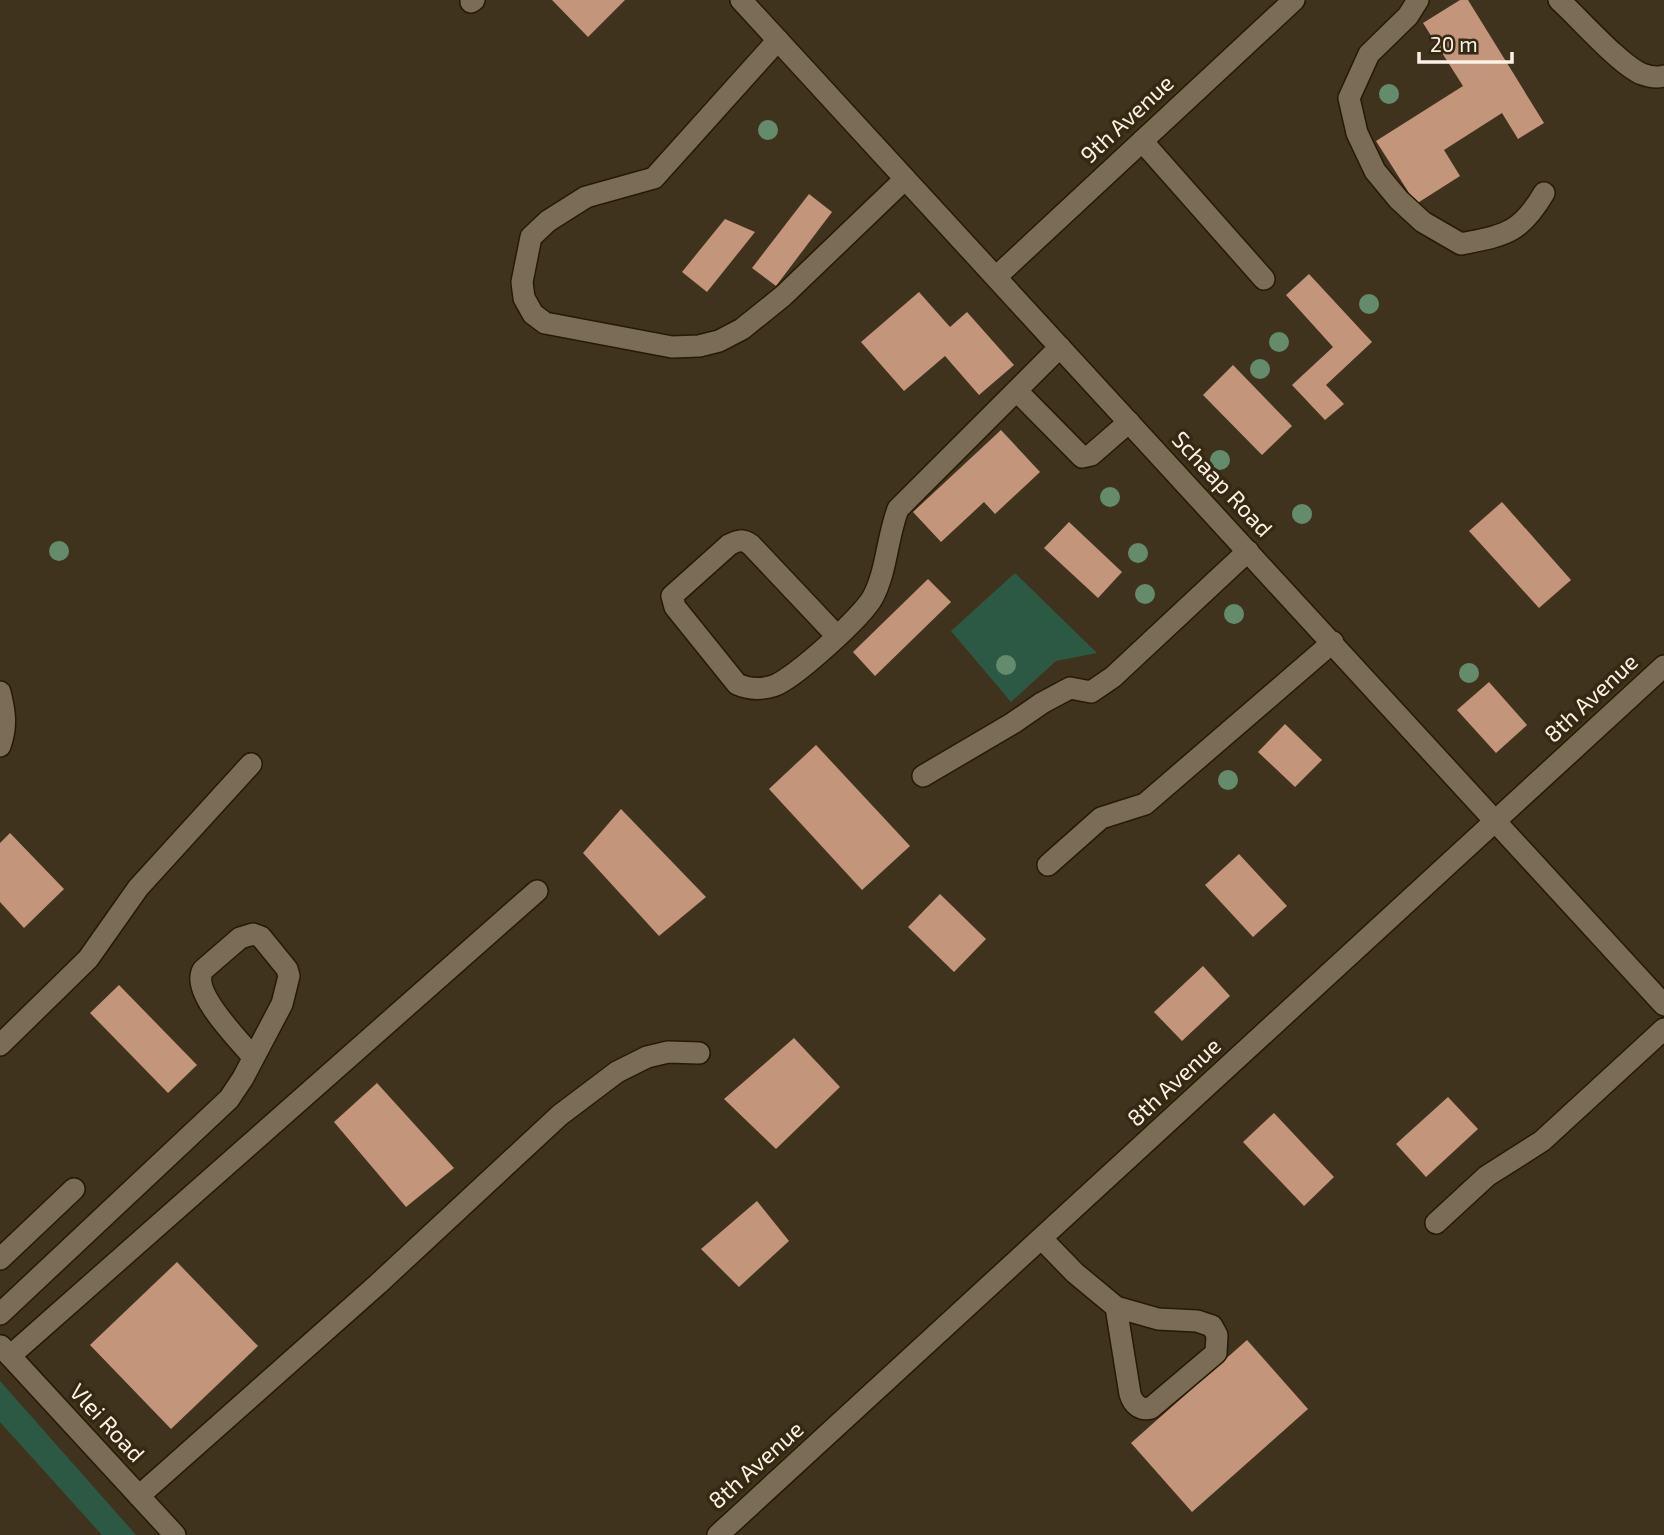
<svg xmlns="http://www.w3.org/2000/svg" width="1664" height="1535" font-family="'Exo 2',sans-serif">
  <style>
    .green { fill: #2c5944 }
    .building { fill: #c3957a }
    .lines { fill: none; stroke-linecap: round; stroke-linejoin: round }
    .minor-casing { stroke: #271a05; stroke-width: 24 }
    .minor { stroke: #7b6c55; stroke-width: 21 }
    .tree { fill: #648b6c }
    .labels { text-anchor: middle; stroke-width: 7; stroke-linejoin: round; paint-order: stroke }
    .street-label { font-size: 23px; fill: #fbf2e5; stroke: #362913 }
  </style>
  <rect width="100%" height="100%" fill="#40331d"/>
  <g class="green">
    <path d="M1015,573L1097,653L1056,661L1011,702L951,631Z"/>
    <path d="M0,1381L136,1535H102L0,1422Z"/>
  </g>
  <g class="building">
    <path d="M552,0H625L588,37Z"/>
    <path d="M1460,0H1468L1544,123L1518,139L1502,113L1444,150L1460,176L1416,204L1376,141L1463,86L1423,23Z"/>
    <path d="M809,194L832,212L776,286L752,268Z"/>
    <path d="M725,219L755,232L707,292L682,272Z"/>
    <path d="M1309,274L1372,342L1326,385L1344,404L1325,420L1292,385L1333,347L1286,295Z"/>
    <path d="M919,292L950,327L967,312L1014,365L979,395L945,356L904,391L861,342Z"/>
    <path d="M1233,365L1292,426L1262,455L1203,395Z"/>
    <path d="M1001,430L1040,472L995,514L984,502L941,542L913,512Z"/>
    <path d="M1502,502L1571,580L1539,608L1469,531Z"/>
    <path d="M1069,522L1122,572L1098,598L1044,548Z"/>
    <path d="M928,579L951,602L875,676L853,652Z"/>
    <path d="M1489,682L1527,725L1496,753L1457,710Z"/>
    <path d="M1285,724L1322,760L1295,787L1258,752Z"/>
    <path d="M816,745L910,846L862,890L769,789Z"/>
    <path d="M621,809L706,897L659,936L583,853Z"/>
    <path d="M10,833L64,889L24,928L0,902V843Z"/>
    <path d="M1239,854L1287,906L1253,937L1205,885Z"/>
    <path d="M940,894L986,939L954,972L908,927Z"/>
    <path d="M1203,966L1230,996L1182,1041L1154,1012Z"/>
    <path d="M119,985L197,1065L168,1093L90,1013Z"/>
    <path d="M794,1038L840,1087L776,1149L724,1099Z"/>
    <path d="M377,1083L454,1168L406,1207L334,1122Z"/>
    <path d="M1448,1097L1478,1129L1426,1177L1396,1144Z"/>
    <path d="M1274,1113L1334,1177L1304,1206L1243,1142Z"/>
    <path d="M757,1201L789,1241L739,1287L701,1249Z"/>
    <path d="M177,1262L258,1346L171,1429L90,1345Z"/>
    <path d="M1247,1340L1308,1409L1192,1512L1131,1443Z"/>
  </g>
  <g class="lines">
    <g class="minor-casing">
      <g id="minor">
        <path d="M741,0L1664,1005"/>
        <path d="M1418,0L1408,16L1369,54L1349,98L1357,133L1375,171L1399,200L1423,222L1461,244C1505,235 1520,234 1544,193"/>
        <path d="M1559,0C1579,18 1620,65 1642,74C1650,77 1657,78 1664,76"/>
        <path d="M471,2L474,0"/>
        <path d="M778,40L654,178L586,197L548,221L531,237L522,282L524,298L533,314L545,323L672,347L699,346L719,341L742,329L783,296L905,179"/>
        <path d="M1142,141L1264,279"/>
        <path d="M996,277L1294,0"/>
        <path d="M1017,391L1082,457L1091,455L1129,422"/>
        <path d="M836,635L751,545C743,539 738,540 729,545L672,596L675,607L737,684C748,689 760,690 773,686C793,680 863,616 873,597C887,570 887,538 898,509L1060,347"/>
        <path d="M0,692C5,712 7,727 0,746"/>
        <path d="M923,776L1013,723L1042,703L1070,688L1091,692L1113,677L1248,551"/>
        <path d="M1048,865L1101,818L1145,804L1333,642"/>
        <path d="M0,1045L88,959L138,888L251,764"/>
        <path d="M1436,1223L1487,1176L1542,1141L1664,1029"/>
        <path d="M1042,1239L1075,1273L1116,1307L1158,1319L1197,1321L1212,1326L1217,1335L1216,1353L1151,1408C1140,1411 1133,1404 1130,1394L1116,1307"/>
        <path d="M0,1259L74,1189"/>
        <path d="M0,1314L229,1099L243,1078L282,1004L289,976L287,969L261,937L253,934L240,938L203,970C190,992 239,1040 253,1057"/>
        <path d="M1,1346L175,1535"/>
        <path d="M10,1356L537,891"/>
        <path d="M139,1496L378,1284L560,1115L617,1072L647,1057L668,1052L699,1053"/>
        <path d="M718,1535L1664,666"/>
      </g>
    </g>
    <use href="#minor" class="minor"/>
  </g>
  <g class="tree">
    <circle cx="1389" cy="94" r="10"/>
    <circle cx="768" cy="130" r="10"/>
    <circle cx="1369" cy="304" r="10"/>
    <circle cx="1279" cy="342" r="10"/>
    <circle cx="1260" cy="369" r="10"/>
    <circle cx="1220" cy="460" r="10"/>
    <circle cx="1110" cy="497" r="10"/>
    <circle cx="1302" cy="514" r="10"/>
    <circle cx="59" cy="551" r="10"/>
    <circle cx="1138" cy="553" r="10"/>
    <circle cx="1145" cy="594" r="10"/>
    <circle cx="1234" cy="614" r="10"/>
    <circle cx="1006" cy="665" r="10"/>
    <circle cx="1469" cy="673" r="10"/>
    <circle cx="1228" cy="780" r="10"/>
  </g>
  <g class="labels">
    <g class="street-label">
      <text transform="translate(1127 119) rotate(-43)" y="8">9th Avenue</text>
      <text transform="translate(1222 484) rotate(47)" y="8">Schaap Road</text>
      <text transform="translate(1591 698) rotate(-43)" y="8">8th Avenue</text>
      <text transform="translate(1174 1082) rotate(-43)" y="8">8th Avenue</text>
      <text transform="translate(107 1423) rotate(47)" y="8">Vlei Road</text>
      <text transform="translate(756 1465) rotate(-42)" y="8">8th Avenue</text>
    </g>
  </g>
  <path d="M1419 52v10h93v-10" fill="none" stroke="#fbf2e5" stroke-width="3.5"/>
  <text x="1430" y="52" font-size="21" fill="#fbf2e5" stroke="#362913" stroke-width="5" paint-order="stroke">20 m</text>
</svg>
